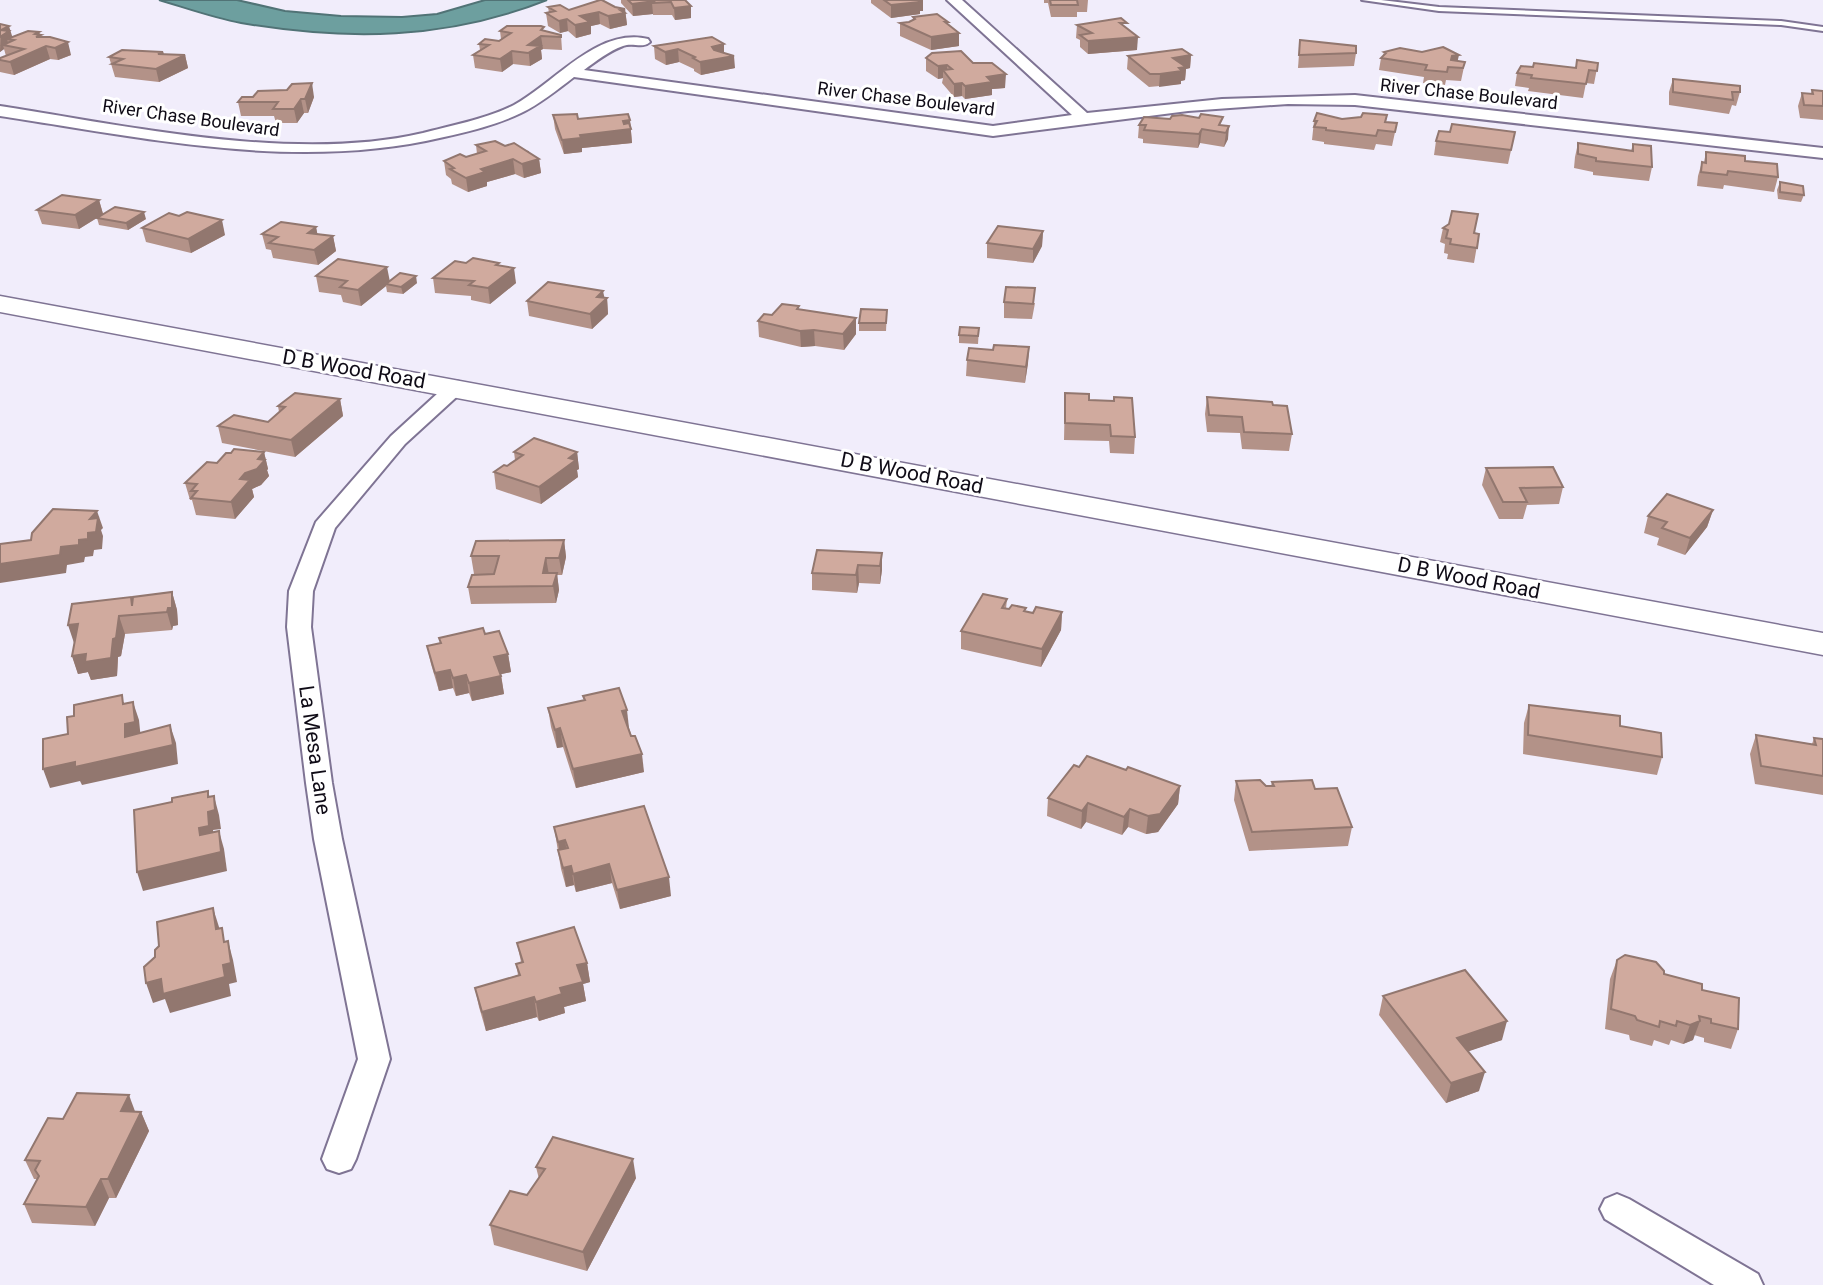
<svg xmlns="http://www.w3.org/2000/svg" width="1823" height="1285" font-family="Roboto,sans-serif">
  <style>
    .water { fill: #6d9f9f; stroke: #517376; stroke-width: 2 }
    .lines { fill: none; stroke-linecap: round; stroke-linejoin: round }
    .lane-casing { stroke: #7f7494; stroke-width: 4 }
    .street-casing { stroke: #7f7494; stroke-width: 4 }
    .secondary-casing { stroke: #7f7494; stroke-width: 3 }
    .lane { fill: #fff; fill-rule: evenodd }
    .street { fill: #fff; fill-rule: evenodd }
    .secondary { fill: #fff; fill-rule: evenodd }
    .wall { fill: #b39288 }
    .shaded-wall { fill: #92776f }
    .building { fill: #d0aa9e; stroke: #92776f; stroke-width: 2 }
    .labels { text-anchor: middle; stroke-width: 6; stroke-linejoin: round; paint-order: stroke }
    .far-street-label { font-size: 18px; fill: #0f0b16; stroke: #fff }
    .street-label { font-size: 21px; fill: #0f0b16; stroke: #fff }
  </style>
  <rect width="100%" height="100%" fill="#f1edfb"/>
  <path class="water" d="M159,0H237L285,11L341,16L402,17L437,14L485,0H547C446,40 347,41 241,23C214,18 186,8 159,0Z"/>
  <g class="lines">
    <g class="lane-casing">
      <path id="lane" d="M1362,0H1381L1439,7L1781,21L1823,27V31L1781,25L1439,11Z"/>
    </g>
    <g class="street-casing">
      <g id="street">
        <path d="M947,0H962L1087,113L1222,99L1355,95L1823,148V158L1355,105L1288,104L1188,111L993,136L574,77C557,90 540,104 521,113C496,125 470,131 444,137C297,172 146,138 0,116V106C129,126 295,163 423,133C453,125 486,119 514,105C555,83 597,27 648,39L650,42C642,49 633,42 623,46C609,51 596,61 584,70L993,126L1072,115Z"/>
        <path d="M456,381L463,383L466,387L463,391L405,444L335,528L313,591L311,627L332,783L342,839L390,1059L356,1159L351,1169L339,1173L327,1169L322,1159L358,1059L314,839L306,783L287,627L289,591L316,522L391,436L449,383Z"/>
        <path d="M1617,1194L1629,1199L1758,1274L1763,1285H1714L1605,1219L1600,1209L1605,1199Z"/>
      </g>
    </g>
    <g class="secondary-casing">
      <path id="secondary" d="M0,296L1823,633V655L0,312Z"/>
    </g>
    <use href="#lane" class="lane"/>
    <use href="#street" class="street"/>
    <use href="#secondary" class="secondary"/>
  </g>
  <g class="wall">
    <path d="M621,0H685L691,6V18L675,20L672,15H653V14L633,16L621,3Z"/>
    <path d="M871,0H923V11H920V14L891,18L871,3Z"/>
    <path d="M1044,0H1088L1087,12H1077V17H1051L1048,3H1044Z"/>
    <path d="M548,7L569,10L615,7L625,9L627,25L610,29L600,24L591,26V34L576,38L568,31L560,33L548,26L546,13H549Z"/>
    <path d="M913,17L948,22V25L959,33V46L931,50L900,36V23L909,22L913,20Z"/>
    <path d="M0,24L12,37L39,32L41,37L71,55L58,60L50,59L14,75L0,72V58L6,56L4,49L0,52Z"/>
    <path d="M1077,25L1126,28L1137,50L1088,54L1080,47V40L1076,38Z"/>
    <path d="M500,31H545L561,35L562,50L543,49L541,50L542,59L530,66L513,64L502,72L475,68L473,55L480,50L479,44L499,41L501,39Z"/>
    <path d="M1300,40L1356,53L1354,66L1298,68Z"/>
    <path d="M654,46L724,53L735,68L701,75L694,71V69L679,62L666,65L655,59Z"/>
    <path d="M163,52L164,54L185,55L188,68L159,82L115,77L109,57Z"/>
    <path d="M1384,52L1465,62L1461,81L1446,80L1445,85L1423,83L1424,77L1379,70L1381,58L1383,56Z"/>
    <path d="M1191,55L1190,68L1186,69L1185,80L1181,81V84L1149,87L1127,69L1128,56Z"/>
    <path d="M926,58L973,63L1005,88L992,89V95L965,99L962,96L954,97L942,83L943,78L938,79L926,71Z"/>
    <path d="M1598,63L1594,84L1586,83L1583,98L1528,91L1529,88L1515,86L1517,73L1533,67L1575,68Z"/>
    <path d="M1673,79L1740,92L1736,106L1732,105L1729,114L1669,105V92Z"/>
    <path d="M1812,90L1823,91V120L1800,118L1798,106L1802,93L1811,94Z"/>
    <path d="M314,97L308,113H304L297,123H276L274,116H241L238,102Z"/>
    <path d="M553,115L578,119L630,120L632,143L582,148V152L564,154L555,129Z"/>
    <path d="M1387,115L1386,122L1397,123L1392,146L1376,144L1374,150L1324,144V142L1312,140L1314,121Z"/>
    <path d="M1139,125H1222L1228,139L1224,147L1200,143L1198,148L1143,143V139L1138,138Z"/>
    <path d="M1450,132H1515L1508,164L1434,155L1436,141Z"/>
    <path d="M1578,143L1631,151L1633,144L1652,167L1649,181L1593,175V172L1574,168L1575,157Z"/>
    <path d="M476,145L505,146L529,151V153L539,159L541,173L524,178L515,174L487,182V186L468,192L452,184L451,179L446,175L444,161L466,157L477,154Z"/>
    <path d="M1706,152L1745,161L1778,177L1774,192L1724,185L1723,189L1697,186L1698,176L1702,162H1704Z"/>
    <path d="M1780,182L1804,195L1801,202L1778,199L1777,190Z"/>
    <path d="M99,200L103,214L146,219L128,230L99,225L97,218L79,229L42,224L37,210Z"/>
    <path d="M316,227L317,234L333,236L336,251L318,265L273,258L271,250L266,249L262,234Z"/>
    <path d="M142,228L225,235L191,253L146,242Z"/>
    <path d="M1443,228L1479,234L1474,263L1447,259L1448,254L1444,253L1445,244L1440,242Z"/>
    <path d="M1043,231L1042,246L1033,263L987,258V243Z"/>
    <path d="M466,263L499,265L516,283L490,304L471,300V296L435,293L433,278Z"/>
    <path d="M316,276L417,283L403,294L387,292L386,286L361,306L343,302L341,295L319,292Z"/>
    <path d="M604,298H607L608,314L592,329L529,316L527,301Z"/>
    <path d="M1004,302L1035,303L1032,319L1004,318Z"/>
    <path d="M800,310L856,318V334L844,350L815,346L801,347L759,337L758,321L772,315Z"/>
    <path d="M887,310L886,331H859V323Z"/>
    <path d="M979,328L978,344L959,343V335Z"/>
    <path d="M1029,347L1028,363L1025,383L966,376L967,360Z"/>
    <path d="M1065,393L1089,400L1135,437L1134,454L1110,453L1109,441L1064,440Z"/>
    <path d="M1207,397L1292,434L1289,451L1242,449L1240,433L1207,432L1205,414Z"/>
    <path d="M340,399L343,416L295,457L222,443L218,426L268,422L279,412L278,406Z"/>
    <path d="M264,452L268,469L267,470L269,476L261,485L252,489L254,497L235,519L196,515L192,500H190L185,483Z"/>
    <path d="M514,452H577L579,469L577,470L578,477L541,504L496,489L494,472L507,466L515,460Z"/>
    <path d="M1486,468L1563,487L1559,504L1527,505L1523,519H1499L1482,485Z"/>
    <path d="M1713,510L1707,527L1685,555L1657,545L1659,538L1644,533L1648,516Z"/>
    <path d="M564,540L566,557L562,575H557L559,590L556,603L471,604L468,587L494,574H474L471,556Z"/>
    <path d="M882,553V570L880,584L859,583L857,593L812,590V573Z"/>
    <path d="M172,592L177,610L178,625L173,626L172,630L125,634L121,656L118,657L117,676L91,680L88,672L78,674L72,656L133,601Z"/>
    <path d="M1007,599L1006,609H1009L1033,613L1062,612L1061,630L1041,667L961,649V631Z"/>
    <path d="M485,634L508,654L511,672L501,674L504,694L472,701L469,693L456,696L453,688L439,691L431,664L427,646L440,643L439,638Z"/>
    <path d="M583,696L629,728L644,772L576,788L563,747L557,748L551,727L548,708L584,701Z"/>
    <path d="M1529,705L1620,726L1662,757L1657,775L1523,754L1524,723Z"/>
    <path d="M1756,735L1812,744L1814,738L1823,739V795L1755,784L1750,754Z"/>
    <path d="M1079,767L1126,770L1180,786L1178,804L1158,832L1146,834L1128,827L1122,835L1086,822L1081,829L1047,816L1048,798Z"/>
    <path d="M1236,781L1266,786H1271L1272,782L1315,789L1352,827L1348,846L1249,851L1234,800Z"/>
    <path d="M554,827L671,896L620,909L612,883L576,892L574,885L566,887L561,869Z"/>
    <path d="M517,943L587,963L590,982L583,984L586,1001L564,1007L565,1013L539,1021L537,1017L486,1031L479,1007L475,988L518,975L516,964L521,962Z"/>
    <path d="M1617,960L1664,974L1702,990L1738,1029L1731,1049L1704,1042V1038L1694,1035L1693,1040L1683,1044L1671,1040L1669,1045L1654,1040L1652,1046L1630,1040L1629,1035L1605,1029L1610,979Z"/>
    <path d="M1383,996L1502,1040L1468,1051L1479,1091L1446,1103L1379,1015Z"/>
    <path d="M135,1112H141L149,1131L116,1198H109L95,1226L32,1223L24,1204L37,1179H34L25,1160L63,1119Z"/>
    <path d="M536,1167L636,1178L587,1271L494,1245L490,1225L527,1195L539,1179Z"/>
  </g>
  <g class="shaded-wall">
    <path d="M917,0H923V11H920V14L891,18V5Z"/>
    <path d="M655,1L652,3L653,14L633,16L632,4Z"/>
    <path d="M691,6V18L675,20L674,8Z"/>
    <path d="M625,9L627,25L610,29L608,16L620,10Z"/>
    <path d="M599,12L600,24L591,26V34L576,38L575,25L580,16Z"/>
    <path d="M567,19L568,31L560,33L559,21Z"/>
    <path d="M9,26L13,39H7L9,46L3,45L4,49L0,52L1,30Z"/>
    <path d="M39,32L40,36L41,35L44,47L46,46L50,59L14,75L10,62L39,49L35,34Z"/>
    <path d="M959,33V46L931,50V37Z"/>
    <path d="M541,36L543,49L541,50L542,59L530,66L528,45Z"/>
    <path d="M1138,37L1137,50L1088,54V41Z"/>
    <path d="M68,42L71,55L58,60L55,48Z"/>
    <path d="M724,44V57L734,56L735,68L701,75L700,62L712,47Z"/>
    <path d="M678,49L679,62L666,65L665,52Z"/>
    <path d="M512,51L513,64L502,72L500,59Z"/>
    <path d="M163,52L166,64L185,55L188,68L159,82L156,69L158,54Z"/>
    <path d="M1191,55L1190,68L1186,69L1185,80L1181,81V84L1159,87L1160,74L1173,58Z"/>
    <path d="M1459,55L1456,68L1450,67L1452,56Z"/>
    <path d="M947,65V75L943,70V78L938,79V66Z"/>
    <path d="M1006,74L1005,88L992,89V95L965,99V86L987,77Z"/>
    <path d="M312,83L314,97L308,113L305,99Z"/>
    <path d="M962,83V96L954,97V84Z"/>
    <path d="M301,99L304,113L297,123L294,109Z"/>
    <path d="M630,120L632,143L582,148V152L564,154L562,140L623,121Z"/>
    <path d="M1229,126L1228,139L1224,147L1226,133Z"/>
    <path d="M1202,129L1200,143L1198,148L1199,134Z"/>
    <path d="M529,151L530,162L539,159L541,173L524,178L522,164L526,152Z"/>
    <path d="M513,159L515,174L487,182V186L468,192L466,178L481,169Z"/>
    <path d="M99,200L103,214L79,229L75,215Z"/>
    <path d="M144,212L146,219L128,230L126,223Z"/>
    <path d="M222,220L225,235L191,253L188,239Z"/>
    <path d="M316,227L319,242L308,233Z"/>
    <path d="M1043,231L1042,246L1033,263V249Z"/>
    <path d="M333,236L336,251L318,265L314,250Z"/>
    <path d="M387,267L390,282L386,284V286L361,306L358,290Z"/>
    <path d="M514,268L516,283L490,304L488,288Z"/>
    <path d="M416,276L417,283L403,294L401,287Z"/>
    <path d="M603,291L605,300L607,298L608,314L592,329L590,314L597,297Z"/>
    <path d="M856,318V334L844,350L843,334Z"/>
    <path d="M814,330L815,346L801,347L800,331Z"/>
    <path d="M1029,347L1028,363L1025,383L1026,367Z"/>
    <path d="M340,399L343,416L295,457L291,440Z"/>
    <path d="M264,452L268,469L267,470L269,476L261,485L252,489L254,497L235,519L231,502L240,479Z"/>
    <path d="M577,452L579,469L577,470L578,477L541,504L539,487L569,458Z"/>
    <path d="M1713,510L1707,527L1685,555L1690,538Z"/>
    <path d="M97,511L103,528L101,530L103,536L102,549L94,550L93,556L85,557L84,562L67,565L66,573L0,583V564L61,547L79,540L90,519Z"/>
    <path d="M564,540L566,557L562,575L559,558Z"/>
    <path d="M882,553V570L880,584V566Z"/>
    <path d="M546,558L549,575L543,573Z"/>
    <path d="M858,565L859,583L857,593L856,575Z"/>
    <path d="M557,573L559,590L556,603L553,586Z"/>
    <path d="M172,592L177,610L178,625L173,626L172,630L167,612Z"/>
    <path d="M1062,612L1061,630L1041,667L1042,649Z"/>
    <path d="M119,616L125,634L121,656L118,657L117,676L91,680L88,672L78,674L72,656L113,639Z"/>
    <path d="M78,624L74,643L68,625Z"/>
    <path d="M508,654L511,672L497,675L494,657Z"/>
    <path d="M450,670L453,688L439,691L435,673Z"/>
    <path d="M466,675L469,693L456,696L453,678Z"/>
    <path d="M501,676L504,694L472,701L469,683Z"/>
    <path d="M133,702L139,720L141,740L170,725L176,743L178,764L82,785L80,781L50,788L43,769L125,737V724Z"/>
    <path d="M627,710L629,728L624,730L622,711Z"/>
    <path d="M560,728L563,747L557,748L555,730Z"/>
    <path d="M642,754L644,772L576,788L573,769Z"/>
    <path d="M1180,786L1178,804L1158,832L1146,834L1148,816Z"/>
    <path d="M208,791L213,810L214,796L219,815L221,829L213,830L215,845L200,835L199,828L208,812Z"/>
    <path d="M1088,803L1086,822L1081,829L1082,811Z"/>
    <path d="M1130,809L1128,827L1122,835L1124,817Z"/>
    <path d="M219,831L224,849L227,871L143,891L137,872Z"/>
    <path d="M565,840L568,859L561,860L558,842Z"/>
    <path d="M609,864L612,883L576,892L573,874Z"/>
    <path d="M571,866L574,885L566,887L563,868Z"/>
    <path d="M669,877L671,896L620,909L617,890Z"/>
    <path d="M213,908L219,927L222,948L216,929Z"/>
    <path d="M228,941L233,960L237,982L229,984L231,996L170,1013L165,999L153,1003L146,983L223,965Z"/>
    <path d="M587,963L590,982L583,984L586,1001L564,1007L565,1013L539,1021L536,1002L560,988L577,965Z"/>
    <path d="M534,997L537,1017L486,1031L482,1012Z"/>
    <path d="M1507,1021L1502,1040L1452,1057L1457,1038Z"/>
    <path d="M1700,1021L1693,1040L1683,1044L1690,1025Z"/>
    <path d="M1485,1072L1479,1091L1446,1103L1451,1083Z"/>
    <path d="M129,1095L136,1114L121,1111Z"/>
    <path d="M141,1112L149,1131L116,1198L108,1179Z"/>
    <path d="M633,1159L636,1178L587,1271L583,1252Z"/>
    <path d="M101,1179L109,1198L95,1226L86,1207Z"/>
  </g>
  <g class="building">
    <path d="M600,0H602L615,7L625,9L620,10L625,13L608,16L599,12L580,16L590,22L575,25L567,19L559,21L546,13L555,11L548,7L560,5L569,10Z"/>
    <path d="M628,0H685L691,6L674,8L671,2L652,3L655,1L632,4Z"/>
    <path d="M884,0H918L920,2L891,5Z"/>
    <path d="M1050,0H1077L1078,5H1051Z"/>
    <path d="M937,14L948,22H945L959,33L931,37L900,23L909,22L915,19L913,17Z"/>
    <path d="M1121,18L1127,23H1120L1138,37L1088,41L1080,35L1092,33L1077,25Z"/>
    <path d="M0,24L9,26L1,30L9,31L0,37Z"/>
    <path d="M507,26H541L544,27L541,30L561,35V37L541,36L528,45L540,46L528,53L512,51L500,59L473,55L489,45L479,44L485,39L499,41L511,33L500,31Z"/>
    <path d="M28,31L39,32L35,34L41,35L36,37H50L68,42L55,48L46,46L10,62L0,60V58L24,49L3,45L14,40L7,39Z"/>
    <path d="M712,37L724,44L712,47L714,50L734,56L700,62L693,58L695,57L678,49L665,52L654,46Z"/>
    <path d="M1300,40L1356,46V53L1299,55Z"/>
    <path d="M1443,47L1459,55L1452,56L1451,60L1465,62L1463,68L1448,67L1447,72L1425,70L1427,65L1381,58L1386,53L1384,52L1400,48L1422,52Z"/>
    <path d="M1182,49L1191,55L1173,58L1186,67L1179,68L1182,71L1160,74H1150L1128,56Z"/>
    <path d="M122,50L163,52L158,54L185,55L156,69L112,64L123,59L109,57Z"/>
    <path d="M961,51L973,63H992L1006,74L987,77L992,82L965,86L962,83L954,84L943,70L952,69L947,65L938,66L926,58L932,53Z"/>
    <path d="M1577,60L1598,63L1597,71L1589,70L1586,84L1531,78L1532,75L1517,73L1521,66L1533,67L1534,63L1576,68Z"/>
    <path d="M1673,79L1740,86V92H1732L1733,100L1673,92Z"/>
    <path d="M312,83L305,99H301L294,109H273L278,102H238L242,97H253L258,91L287,90L292,84Z"/>
    <path d="M1812,90L1823,91V106L1804,105L1802,93L1813,94Z"/>
    <path d="M1317,113L1342,119L1361,117L1363,113L1387,115L1385,122L1397,123L1395,132L1378,130L1376,136L1326,130V128L1314,127L1317,121H1314Z"/>
    <path d="M577,114L578,119L628,114L630,120L623,121L624,124L629,123L631,129L580,135L581,138L562,140L553,115Z"/>
    <path d="M1201,114L1223,117L1219,125L1229,126L1226,133L1202,129L1199,134L1158,131L1144,130L1146,125H1139L1144,117L1170,119L1172,116L1182,115L1199,118Z"/>
    <path d="M1452,124L1515,132L1511,150L1436,141L1439,131L1450,132Z"/>
    <path d="M495,141L505,146L514,143L539,159L522,164L513,159L481,169L485,172L466,178L450,169L454,168L444,161L460,154L466,157L486,151L476,145Z"/>
    <path d="M1578,143L1633,151V144L1651,146L1652,167L1596,161V158L1578,154Z"/>
    <path d="M1706,152L1745,156V161L1777,164L1778,177L1728,171L1727,175L1701,172L1702,162L1706,163Z"/>
    <path d="M1780,182L1803,186L1804,195L1780,192Z"/>
    <path d="M62,195L99,200L75,215L37,210Z"/>
    <path d="M115,207L144,212L126,223L97,218Z"/>
    <path d="M1452,211L1478,214L1474,233L1479,234L1477,248L1450,244L1451,239L1446,238L1448,230L1443,228L1449,224Z"/>
    <path d="M187,212L222,220L188,239L142,228L169,213L179,216Z"/>
    <path d="M281,222L316,227L308,233L333,236L314,250L269,243L278,237L262,234Z"/>
    <path d="M998,226L1043,231L1033,249L987,243Z"/>
    <path d="M473,258L499,263L496,265L514,268L488,288L469,285L474,281L433,278L455,261L466,263Z"/>
    <path d="M338,259L387,267L358,290L340,287L347,281L316,276Z"/>
    <path d="M400,273L416,276L401,287L386,284Z"/>
    <path d="M548,282L603,291L597,297L607,298L590,314L527,301Z"/>
    <path d="M1006,287L1035,288L1033,304L1004,302Z"/>
    <path d="M782,304L799,306L797,309L856,318L843,334L814,330L800,331L758,321L764,314L772,315Z"/>
    <path d="M861,309L887,310L886,323H859Z"/>
    <path d="M960,327L979,328L978,336L959,335Z"/>
    <path d="M994,345L1029,347L1026,367L967,360L969,348L993,350Z"/>
    <path d="M295,393L340,399L291,440L218,426L234,415L268,422L285,407L278,406Z"/>
    <path d="M1065,393L1089,394V400L1114,401V397L1132,398L1135,437L1111,436L1110,425L1065,423Z"/>
    <path d="M1207,397L1272,402L1273,405L1287,406L1292,434L1244,432L1242,417L1209,415Z"/>
    <path d="M534,438L577,452L569,458L576,460L539,487L494,472L504,465L507,466L523,455L514,452Z"/>
    <path d="M234,449L264,452L258,459L265,460L257,469L245,473L240,479L250,480L231,502L191,498L197,491H191L197,484L185,483L207,462L217,463L226,453H231Z"/>
    <path d="M1553,467L1563,487L1520,488L1527,502H1503L1486,468Z"/>
    <path d="M1667,494L1713,510L1690,538L1662,528L1667,522L1648,516Z"/>
    <path d="M53,509L97,511L90,519L98,518L96,532L88,533V539L79,540V545L61,547L60,555L0,564V544L31,540L32,533Z"/>
    <path d="M564,540L559,558H546L543,573H557L553,586L468,587L472,575L494,574L499,556H471L476,541Z"/>
    <path d="M817,550L882,553L880,566L858,565L856,575L812,573Z"/>
    <path d="M172,592V608H168L167,612L119,616L116,638L113,639L111,658L85,662L86,654L72,656L78,624L68,625L72,604L131,597L132,606L133,597Z"/>
    <path d="M983,594L1007,599L1002,608L1009,609L1012,605L1026,608L1024,611L1033,613L1036,607L1062,612L1042,649L961,631Z"/>
    <path d="M483,628L485,634L499,631L508,654L494,657L501,676L469,683L466,675L453,678L450,670L435,673L427,646L441,643L439,638Z"/>
    <path d="M619,688L627,710L622,711L631,736H635L642,754L573,769L560,728L555,730L548,708L585,700L583,696Z"/>
    <path d="M122,695L123,704L133,702L135,722L125,724V737L170,725L173,745L75,767V762L43,769V739L68,734L67,717L74,716V705Z"/>
    <path d="M1529,705L1620,716V726L1661,733L1662,757L1528,735Z"/>
    <path d="M1756,735L1816,745L1814,738L1823,739V776L1761,766Z"/>
    <path d="M1087,756L1126,770L1128,767L1180,786L1160,814L1148,816L1130,809L1124,817L1088,803L1082,811L1048,798L1074,765L1079,767Z"/>
    <path d="M1260,780L1266,786H1274L1272,782L1312,780L1315,789L1337,788L1352,827L1252,832L1236,781Z"/>
    <path d="M208,791V797L214,796L215,810L208,812L209,826L199,828L200,835L219,831L221,852L137,872L134,810L172,802V798Z"/>
    <path d="M644,806L669,877L617,890L609,864L573,874L571,866L563,868L558,850L568,848L565,840L558,842L554,827Z"/>
    <path d="M213,908L216,929L222,928L224,942L228,941L231,963L223,965L225,977L163,994L161,979L146,983L144,967L155,957V950L159,946L157,922Z"/>
    <path d="M574,927L587,963L577,965L583,982L560,988L562,994L536,1002L534,997L482,1012L475,988L520,975L516,964L523,962L517,943Z"/>
    <path d="M1625,955L1656,962L1664,971V974L1702,984V990L1739,998L1738,1029L1711,1023V1019L1699,1016L1700,1021L1690,1025L1677,1021L1676,1026L1660,1021L1659,1027L1637,1020L1635,1016L1611,1009L1617,960Z"/>
    <path d="M1465,970L1507,1021L1457,1038L1485,1072L1451,1083L1383,996Z"/>
    <path d="M77,1093L129,1095L121,1111L141,1112L108,1179H101L86,1207L24,1204L39,1176L35,1170L40,1161L25,1160L48,1118L63,1119Z"/>
    <path d="M553,1137L633,1159L583,1252L490,1225L510,1191L527,1195L545,1169L536,1167Z"/>
  </g>
  <g class="labels">
    <g class="far-street-label">
      <text transform="translate(1469 94) rotate(6)" y="6">River Chase Boulevard</text>
      <text transform="translate(906 99) rotate(7)" y="6">River Chase Boulevard</text>
      <text transform="translate(191 118) rotate(8)" y="6">River Chase Boulevard</text>
    </g>
    <g class="street-label">
      <text transform="translate(354 369) rotate(10)" y="7">D B Wood Road</text>
      <text transform="translate(912 473) rotate(11)" y="7">D B Wood Road</text>
      <text transform="translate(1469 578) rotate(11)" y="7">D B Wood Road</text>
      <text transform="translate(315 750) rotate(82)" y="7">La Mesa Lane</text>
    </g>
  </g>
</svg>
